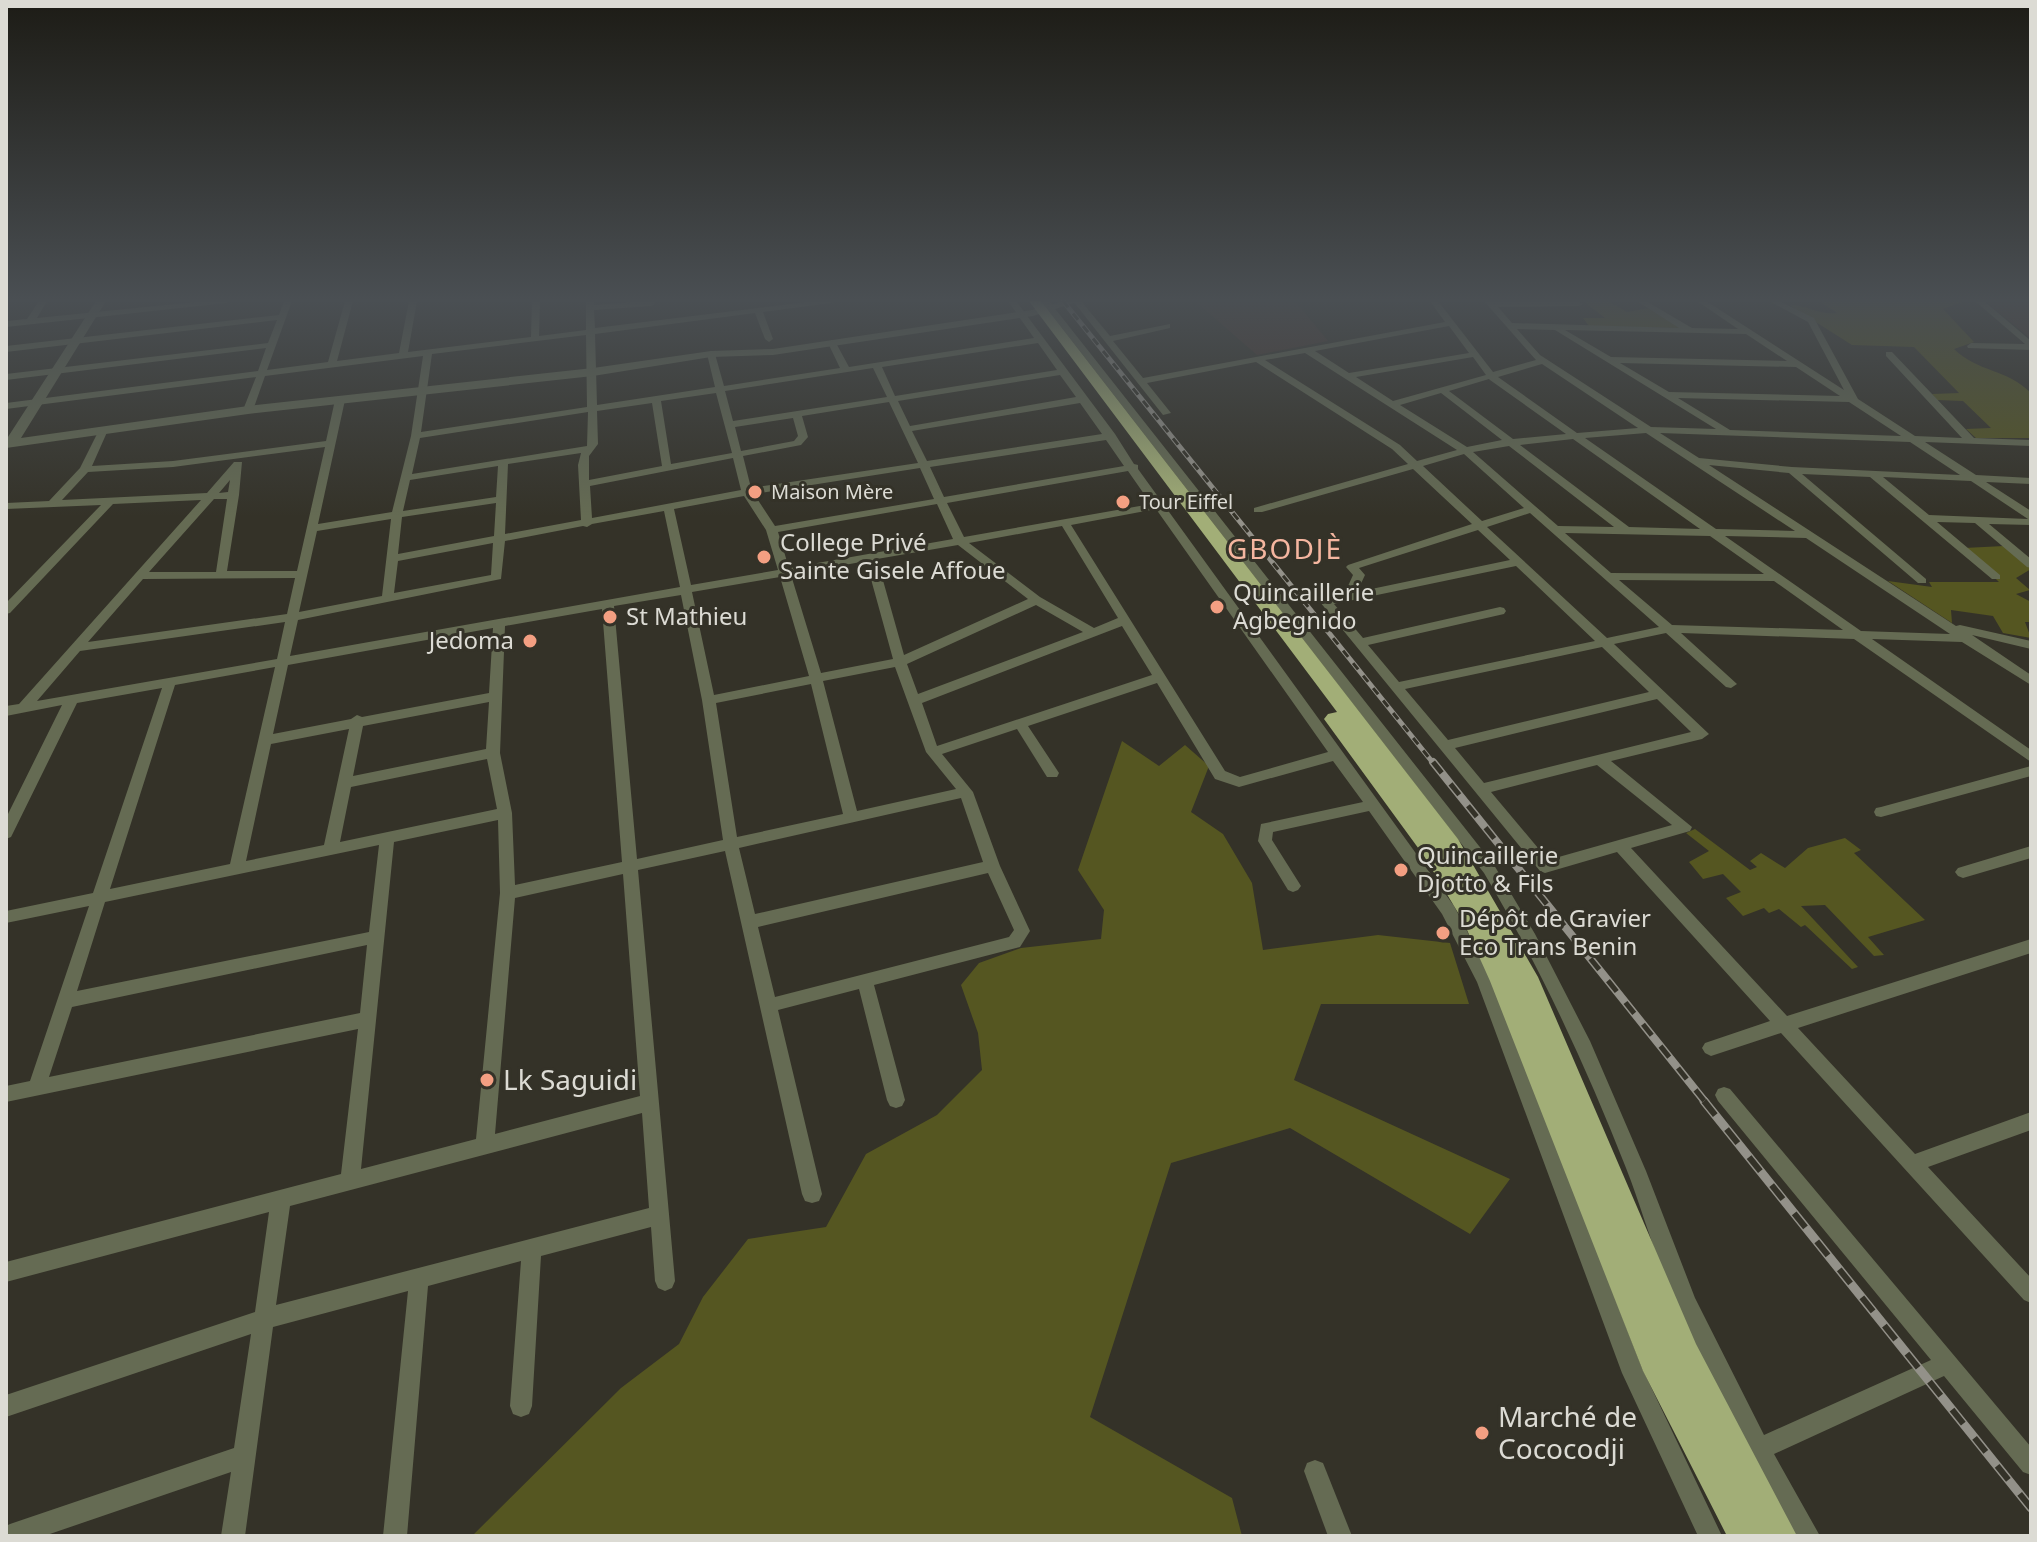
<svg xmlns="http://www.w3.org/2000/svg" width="2037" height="1542" font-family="'Noto Sans',sans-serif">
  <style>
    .education { fill: #47352d }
    .green { fill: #555621 }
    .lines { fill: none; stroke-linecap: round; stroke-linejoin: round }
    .minor { fill: #656b53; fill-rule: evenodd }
    .tertiary { fill: #656b53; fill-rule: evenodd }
    .trunk { fill: #a2ae77; fill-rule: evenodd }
    .rail-far2-casing { stroke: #939189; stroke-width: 5 }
    .rail-far1-casing { stroke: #939189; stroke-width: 8 }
    .rail-casing { stroke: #939189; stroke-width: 9 }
    .rail-far2 { stroke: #343228; stroke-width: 3; stroke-dasharray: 8; stroke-linecap: butt }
    .rail-far1 { stroke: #343228; stroke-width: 5; stroke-dasharray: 14; stroke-linecap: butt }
    .rail { stroke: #343228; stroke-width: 6; stroke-dasharray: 18; stroke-linecap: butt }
    .poi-dot { fill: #f39f82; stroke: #343228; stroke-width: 3 }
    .labels { text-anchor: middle; stroke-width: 6; stroke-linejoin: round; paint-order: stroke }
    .far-poi-label { font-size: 20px; fill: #dcdbd4; stroke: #343228; text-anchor: start }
    .poi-label { font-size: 24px; fill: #dcdbd4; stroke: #343228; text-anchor: start }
    .quarter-label { font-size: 28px; letter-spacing: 2px; fill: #f5b6a0; stroke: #343228 }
    .near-poi-label { font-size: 28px; fill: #dcdbd4; stroke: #343228; text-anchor: start }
  </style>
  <rect width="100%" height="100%" fill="#343228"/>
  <g class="education">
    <path d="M1295,301L1328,341L1257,355L1196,302Z"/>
    <path d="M1985,301L2031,303V339Z"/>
  </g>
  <g class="green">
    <path d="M1583,301H1608L1627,312L1649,308L1682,328L1589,326L1583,318H1605Z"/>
    <path d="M1819,301H1964L1943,309L1974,342L1954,349C1979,373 2006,368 2031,393V438H1976L1966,429L1991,428L1963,401L1937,400L1932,394L1959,393L1914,347L1852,345L1789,305C1808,305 1818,315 1837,313Z"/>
    <path d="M2004,546L2031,569L2016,578L2030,590L2016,594L2031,602V622H2025L2031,638L2003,633L1993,616L1951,610L1952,623L1888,581L1932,587L1929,582H1999L1964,548Z"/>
    <path d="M1122,741L1159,766L1185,745L1209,766L1191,812L1223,834L1252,883L1263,950L1378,935L1450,943L1469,1004H1321L1294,1080L1510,1179L1470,1234L1290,1128L1171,1163L1090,1417L1232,1498L1242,1536H472L621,1388L679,1344L703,1297L748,1239L826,1227L866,1154L937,1115L982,1070L978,1033L961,985L979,963L1021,948L1101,939L1104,910L1078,870Z"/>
    <path d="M1695,829L1750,870L1757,867L1750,861L1761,853L1785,868L1808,848L1845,838L1861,850L1854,853L1925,920L1868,937L1884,955L1874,956L1825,905L1801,906L1858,967L1852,969L1805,925L1801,927L1779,909L1769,913L1764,908L1743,916L1726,898L1741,892L1723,874L1703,879L1689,862L1709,851L1686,833Z"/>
  </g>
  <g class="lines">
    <g class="minor">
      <path d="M39,301H47L37,318L205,301H230L226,303L6,327V321L27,319Z"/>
      <path d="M284,301H292L267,370L328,362L345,301H353L337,361L399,353L409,301H417L408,352L531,337L532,301H540L539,336L586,330V301H594V305L646,301H654L655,304L651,306L594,310L595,328L814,301H835L831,303L763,312L773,339L769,342L765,339L755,313L595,334L597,405L715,387L707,354L711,351L715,354L724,386L840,368L828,343L832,340L836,343L849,367L1034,338L1008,301H1016L1115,434L1134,464L1138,465V469L1454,906L1493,981L1642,1368L1722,1536H1698L1622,1373L1477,982L1442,914L1369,811L1273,832L1272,840L1301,886L1298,890L1293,892L1288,890L1258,841L1261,824L1363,802L1333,761L1239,787L1215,779L1157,683L1028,726L1059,773L1057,777H1047L1017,729L942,754L973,792L1000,866L1030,931L1020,947L874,985L905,1100L902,1106L896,1108L890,1106L887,1100L859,989L778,1010L822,1194L819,1201L812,1203L805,1201L802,1194L725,851L638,870L675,1281L672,1288L665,1291L658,1288L655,1281L651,1227L541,1256L532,1406L529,1414L521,1417L513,1414L510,1406L521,1261L428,1286L407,1536H383L408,1291L273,1327L245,1536H221L231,1472L44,1536H6V1526L10,1524L234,1448L251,1334L6,1417V1395L255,1312L269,1212L6,1282V1262L341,1174L358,1029L6,1102V1086L30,1081L89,906L6,923V911L93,893L162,688L77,703L13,833L11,837L6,839V818L62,705L6,716V706L19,704L201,500L113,504L10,613L6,614V603L101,505L6,509V503L49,501L80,468L100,428L108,430L92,466L173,461L326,441L335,400L340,397L345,400L318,524L392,512L411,436L423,356L265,376L253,410L248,413L243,410L256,377L6,409V403L258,371L266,348L6,380V374L268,343L277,320L6,352V346L279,315ZM586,335L587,407L421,432L432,354ZM1038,343L1057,370L895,396L882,367ZM873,368L887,397L733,421L725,391ZM1060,375L1076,397L910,426L898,401ZM716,393L732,453L671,464L661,401ZM889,402L918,463L751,488L743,456L801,445L808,437L802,416ZM652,403L662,466L589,480V456L598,444L597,411ZM1080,403L1102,434L927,461L912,431ZM588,412L587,446L412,474L420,438ZM793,418L798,436L794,441L741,451L735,427ZM1106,440L1124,466L944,497L930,467ZM325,447L297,571H227L239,495L242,462H234L207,493L62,500L88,472L173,467ZM581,453L578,465L581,520L505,534L508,464ZM733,458L741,490L592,518L590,486ZM498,466L496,497L403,511L410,480ZM920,468L934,499L775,526L754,494ZM1128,471L1151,504L964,537L947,503ZM230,480L228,492L219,493ZM744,496L766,530L778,570L691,585L674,509ZM214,499H227L216,572H149ZM496,503L494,536L398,554L402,517ZM937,504L953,539L789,568L778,532ZM1156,509L1328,752L1240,777L1225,771L1071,525ZM664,511L680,587L290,656L298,620L501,579L505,541L583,526L587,527L592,524ZM391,519L382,596L299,612L317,531ZM1062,526L1118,618L1094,628L1040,597L969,543ZM493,543L491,575L394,593L398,561ZM958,545L1028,599L904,655L877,559ZM866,561L893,659L821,673L791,575ZM780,577L809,676L714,695L692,592ZM295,578L287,614L88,642L143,579ZM681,595L702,700L723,840L637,859L614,606ZM1036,605L1083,632L918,694L907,664ZM602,609L622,862L515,885L512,813L500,753L505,626ZM285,622L277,659L37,701L80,651ZM1122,626L1152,675L937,746L922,703ZM493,628L489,693L362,717L357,715L351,719L273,734L288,665ZM275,667L230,864L110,889L175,685ZM895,667L926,752L956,789L857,811L823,681ZM811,684L843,814L737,837L716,703ZM489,702L486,749L353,776L363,726ZM349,729L324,845L246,861L271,744ZM487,759L497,809L340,842L351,787ZM961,798L983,862L755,914L739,848ZM498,820L500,893L476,1139L361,1169L394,842ZM379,845L369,932L77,991L105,902ZM988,873L1014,930L1009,937L775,997L758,927ZM623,874L640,1096L495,1134L515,898ZM367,945L360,1013L49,1077L72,1007ZM642,1113L649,1208L276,1305L290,1206Z"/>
      <path d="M1041,301H1049L1494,865L1535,934L1590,1041L1646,1171L1695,1298L1764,1435L1931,1360L1718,1101L1715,1095L1718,1089L1724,1087L1730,1089L2031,1447V1475L2023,1472L1944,1376L1774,1454L1820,1536H1795C1748,1451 1702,1366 1665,1276C1650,1241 1640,1203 1626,1168C1586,1066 1540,967 1484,873Z"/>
      <path d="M1073,301H1081L1110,336L1170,324V328L1113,341L1143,378L1445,322L1430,301H1438L1493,372L1536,360L1484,301L1579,302L1583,304L1579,306L1498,307L1512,323L1679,328L1637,301H1646L1692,328L1738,329L1697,301H1706L1844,390L1808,322L1769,301H1779L1814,318L1858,399L1915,436L1962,438L1886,356V352H1892L1974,438L2031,440V446L1925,442L1976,475L2031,478V484L1986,482L2031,511V525L1989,524L2031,559V568L2027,567L1975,523L1937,522L2000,575V579H1992L1870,477L1802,474L1926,579V583H1918L1789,473L1709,465L1956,626L1960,625L2031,641V649L1972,635L2031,675V685L1962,642L1872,639L2031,750V762L1854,639L1681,633L1737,684L1731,688L1726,687L1666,633L1614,644L1709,734L1702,739L1611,761L1692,827L1690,831L1631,848L1787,1016L2031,939V953L1798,1028L1915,1154L2031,1112V1130L1928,1167L2031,1278V1303L2024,1300L1781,1033L1711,1056L1705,1053L1702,1048L1705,1043L1770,1021L1617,852L1545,873L1540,871L1320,602L1322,599L1344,595L1353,575L1346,567L1348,565L1472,524L1413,469L1262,512H1254V508L1408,464L1392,449L1256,362L1147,383L1171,413L1163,415ZM1449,326L1469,353L1349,373L1315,351ZM1517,329L1555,330L1716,429L1651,427L1540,355ZM1565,330L1746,334L1787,361L1611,357ZM1305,353L1457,450L1417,461L1400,445L1265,360ZM1473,357L1486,375L1393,401L1356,377ZM1620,363L1796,367L1840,396L1669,392ZM1542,364L1638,428L1577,433L1498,377ZM1489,379L1490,380L1566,434L1513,439L1449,391ZM1441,393L1502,440L1467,447L1400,405ZM1678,398L1849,402L1901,436L1730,430ZM1646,433L1795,531L1716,529L1585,438ZM1660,433L1910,442L1960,475L1792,467L1699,458ZM1573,439L1700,529L1629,527L1520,445ZM1509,446L1614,527L1558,526L1473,452ZM1464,454L1524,508L1482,521L1423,466ZM1883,477L1971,481L2028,519L1929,515ZM1530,513L1659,627L1607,638L1487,527ZM1478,530L1510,560L1357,592L1365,575L1359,568ZM1565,533L1710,536L1764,574L1611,573ZM1725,536L1806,538L1950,634L1861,631ZM1516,566L1595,641L1399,682L1368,645L1504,614L1506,611L1504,608L1500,607L1363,638L1334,604ZM1619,580L1774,581L1843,630L1672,625ZM1602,647L1649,692L1448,740L1405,689ZM1657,699L1691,732L1484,783L1455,748ZM1597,765L1672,825L1548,860L1491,792Z"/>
      <path d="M1975,301H1984L2031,341V350L1968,348L1967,346L1971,343L2025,344Z"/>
      <path d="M2031,766V776L1881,817L1876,816L1874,812L1876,808L1881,807Z"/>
      <path d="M2031,846V858L1963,878L1958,876L1955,872L1958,868Z"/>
      <path d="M1315,1460L1323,1463L1352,1536H1328L1304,1471L1307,1463Z"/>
    </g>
    <path class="tertiary" d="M96,301H106L21,438L248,406L593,368L711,351L773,349L1032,310L1064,301H1080L1033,316L773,355L711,357L593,376L248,414L6,448V440Z"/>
    <path class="trunk" d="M1029,301H1041L1458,839L1538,977L1696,1344L1797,1536H1727L1643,1371L1490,981L1463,921L1424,856L1324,719L1328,714L1337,712Z"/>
    <g class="rail-far2-casing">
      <path id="rail-far2" d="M1063,301L1434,764"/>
    </g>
    <g class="rail-far1-casing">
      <path id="rail-far1" d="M1433,762L1706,1103"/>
    </g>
    <g class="rail-casing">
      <path id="rail" d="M1704,1101L2031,1508"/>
    </g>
    <use href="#rail-far2" class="rail-far2"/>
    <use href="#rail-far1" class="rail-far1"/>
    <use href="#rail" class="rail"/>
  </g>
  <linearGradient id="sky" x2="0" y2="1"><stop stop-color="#1d1c16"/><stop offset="0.58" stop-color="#4a4f53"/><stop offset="1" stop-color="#4a4f53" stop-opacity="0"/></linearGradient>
  <rect width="2037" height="517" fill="url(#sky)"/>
  <g class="poi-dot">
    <circle cx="755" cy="492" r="8"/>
    <circle cx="1123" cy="502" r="8"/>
    <circle cx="764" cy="557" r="8"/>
    <circle cx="1217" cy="607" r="8"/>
    <circle cx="610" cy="617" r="8"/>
    <circle cx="530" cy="641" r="8"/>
    <circle cx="1401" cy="870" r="8"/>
    <circle cx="1443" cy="933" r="8"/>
    <circle cx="487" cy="1080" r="8"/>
    <circle cx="1482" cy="1433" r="8"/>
  </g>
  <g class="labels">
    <g class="far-poi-label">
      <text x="771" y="499">Maison Mère</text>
      <text x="1139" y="509">Tour Eiffel</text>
    </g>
    <g class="poi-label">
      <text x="780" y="551">College Privé<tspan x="780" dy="28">Sainte Gisele Affoue</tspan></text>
      <text x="1233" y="601">Quincaillerie<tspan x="1233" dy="28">Agbegnido</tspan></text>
      <text x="626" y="625">St Mathieu</text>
      <text x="514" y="649" text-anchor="end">Jedoma</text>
      <text x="1417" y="864">Quincaillerie<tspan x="1417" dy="28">Djotto &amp; Fils</tspan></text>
      <text x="1459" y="927">Dépôt de Gravier<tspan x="1459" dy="28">Eco Trans Benin</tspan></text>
    </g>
    <g class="quarter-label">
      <text x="1285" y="559">GBODJÈ</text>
    </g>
    <g class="near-poi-label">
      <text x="503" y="1090">Lk Saguidi</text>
      <text x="1498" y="1427">Marché de<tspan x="1498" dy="32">Cococodji</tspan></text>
    </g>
  </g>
  <rect width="2037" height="1542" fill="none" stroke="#dcdbd4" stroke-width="16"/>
</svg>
